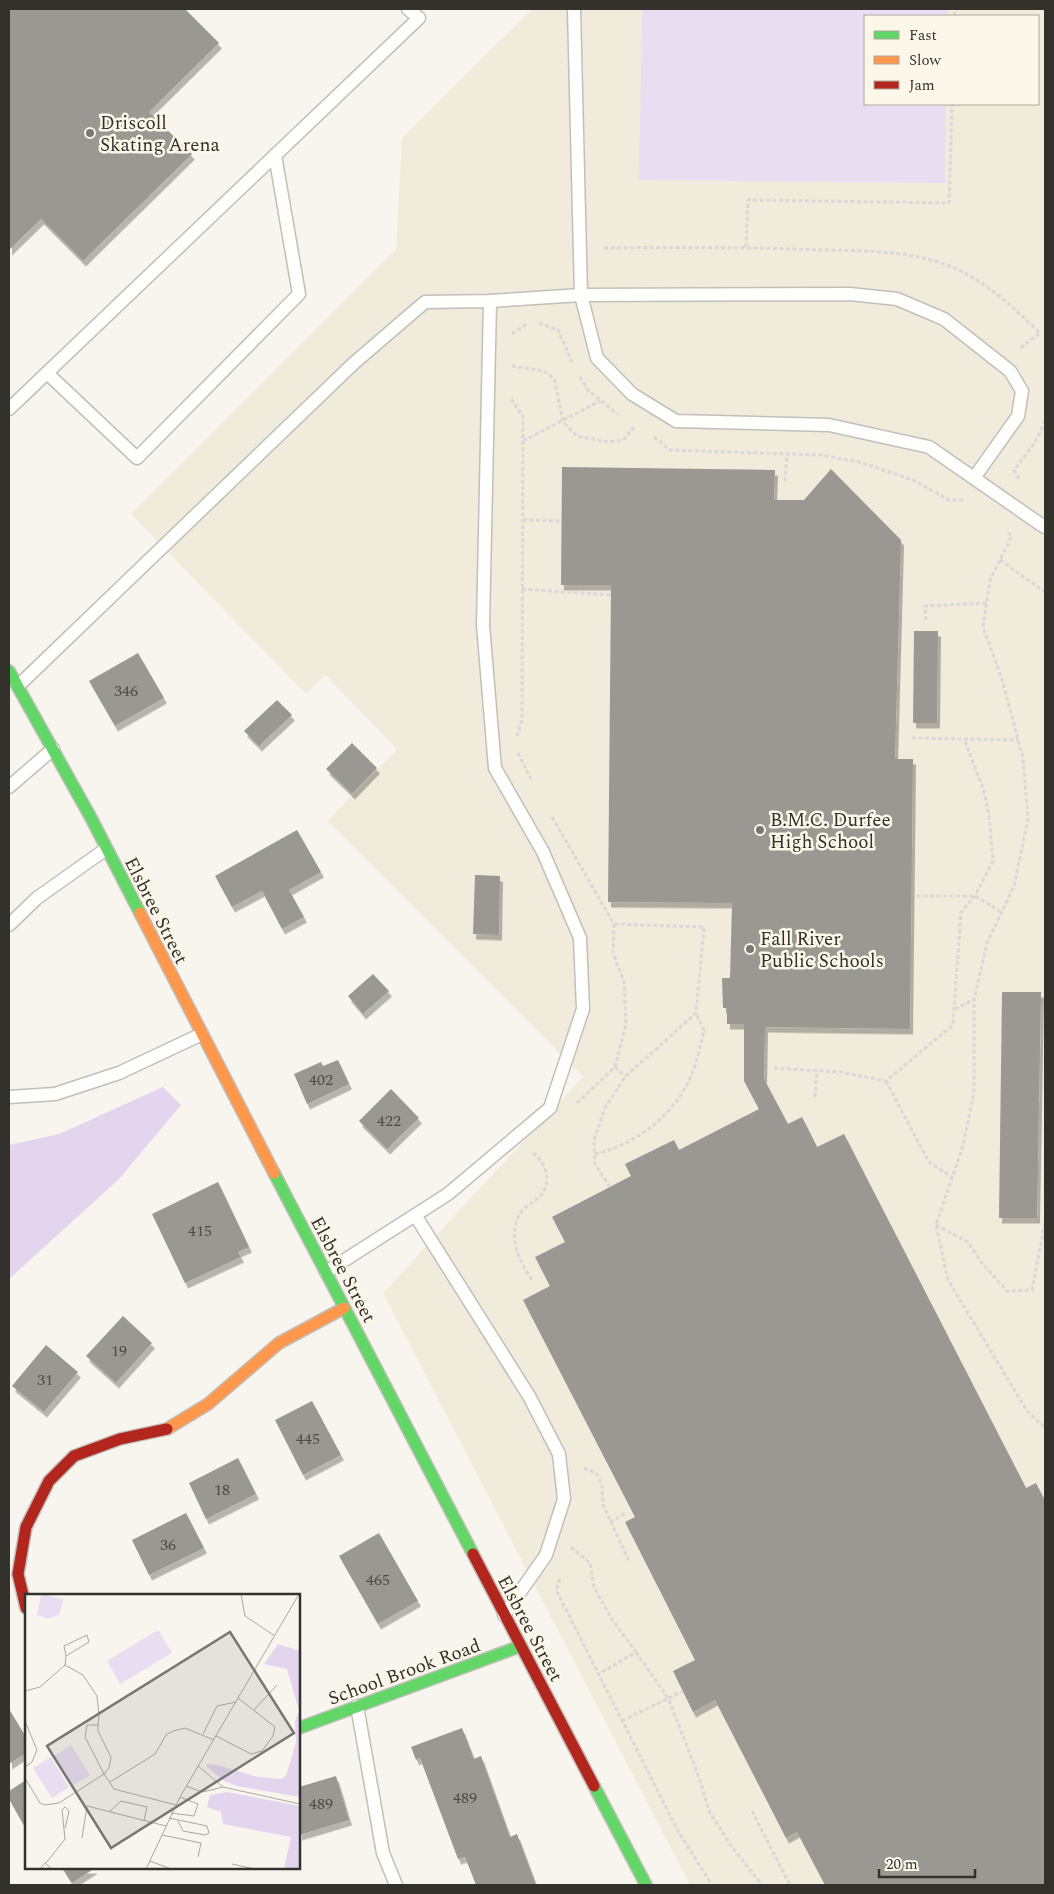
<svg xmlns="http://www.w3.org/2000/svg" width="1054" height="1894" font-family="Spectral,serif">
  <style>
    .built { fill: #f1ebdc; fill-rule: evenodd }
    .green { fill: #e9def1 }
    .forest { fill: #e3d5ed }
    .building { fill: #9a9893; filter: url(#shadow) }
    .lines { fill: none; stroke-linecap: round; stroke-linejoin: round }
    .lane-casing { stroke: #c1bfb9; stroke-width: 15 }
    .fast-casing { stroke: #c1bfb9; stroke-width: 14 }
    .slow-casing { stroke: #c1bfb9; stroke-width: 14 }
    .jam-casing { stroke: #c1bfb9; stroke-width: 14 }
    .path { stroke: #d9d8d6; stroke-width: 3; stroke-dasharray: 4 2.5; stroke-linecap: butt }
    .lane { stroke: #fefefc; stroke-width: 12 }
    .fast { stroke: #63d668; stroke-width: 11 }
    .slow { stroke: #ff974d; stroke-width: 11 }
    .jam { stroke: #b3261e; stroke-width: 11 }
    .poi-dot { fill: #787670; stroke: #fdf7e9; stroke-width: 2 }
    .labels { text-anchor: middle; stroke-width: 5; stroke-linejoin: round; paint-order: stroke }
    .number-label { font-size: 16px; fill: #4d4b46 }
    .poi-label { font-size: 19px; fill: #33312c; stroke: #fdf7e9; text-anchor: start }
    .street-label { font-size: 19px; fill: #33312c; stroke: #fdf7e9 }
    .inset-road { fill: none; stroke: #a9a7a0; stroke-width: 1 }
    .view { fill: #787670; fill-opacity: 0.15; stroke: #787670; stroke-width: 2.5 }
    .inset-edge { fill: none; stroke: #33312c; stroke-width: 2.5 }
  </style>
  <defs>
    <filter id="shadow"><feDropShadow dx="3" dy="5.5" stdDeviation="0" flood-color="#0004"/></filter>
  </defs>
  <rect width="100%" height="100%" fill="#f8f5ee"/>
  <path class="built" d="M530,9H1045V1885H690L383,1293L583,1077L327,821L397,749L325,675L306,694L131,514L396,250L402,138L531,10ZM865,16H1038V104H865Z"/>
  <path class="green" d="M642,9H948V16H865V104H946L945,183L639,180Z"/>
  <path class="forest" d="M163,1087L181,1105L119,1179L9,1279V1145L59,1134Z"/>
  <g class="building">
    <path d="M9,9H185L219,43L149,112L192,154L83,261L41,219L9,250Z"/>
    <path d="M562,467L775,470L774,500H804L831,469L901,540L895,759H913L910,1029L765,1027L764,1079L788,1124L802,1117L817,1147L844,1134L1026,1488L1036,1483L1045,1501V1885H825L797,1832L786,1838L715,1700L693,1712L673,1671L695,1660L625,1522L635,1517L523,1300L550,1286L535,1257L565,1242L552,1217L631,1176L625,1164L674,1140L679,1150L759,1109L744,1081V1024H727V1008H723L722,978H730L732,903L608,902L611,585H561Z"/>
    <path d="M914,631H938L937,723H913Z"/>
    <path d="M138,653L164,698L115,726L89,681Z"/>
    <path d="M277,700L292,715L259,746L244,731Z"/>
    <path d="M352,743L377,768L352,794L326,769Z"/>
    <path d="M297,830L321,872L289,890L304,917L282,929L262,891L232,907L215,876Z"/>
    <path d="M475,875L500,876L499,935L473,934Z"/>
    <path d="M373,974L389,991L363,1014L348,996Z"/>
    <path d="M1002,992H1041L1037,1218H999Z"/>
    <path d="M338,1060L349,1084L307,1104L294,1074L321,1062L323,1066Z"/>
    <path d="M391,1089L419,1118L387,1149L359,1121Z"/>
    <path d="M218,1182L249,1247L238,1252L241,1257L185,1283L152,1214Z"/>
    <path d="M123,1316L152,1343L116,1383L86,1356Z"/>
    <path d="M46,1345L78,1372L44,1412L12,1386Z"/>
    <path d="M312,1401L341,1455L303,1475L275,1420Z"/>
    <path d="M238,1458L256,1494L206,1519L189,1483Z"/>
    <path d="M186,1513L204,1548L149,1575L132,1540Z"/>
    <path d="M379,1533L418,1601L378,1624L339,1556Z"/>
    <path d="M9,1709L26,1737V1753L9,1764Z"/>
    <path d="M462,1728L474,1759L481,1756L510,1837L517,1834L536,1885H476L465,1857L458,1859L420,1758L416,1760L411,1747Z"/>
    <path d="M336,1776L349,1820L299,1835V1787Z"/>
    <path d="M26,1780V1829L9,1799V1791Z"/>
    <path d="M62,1868H95L72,1883Z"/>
  </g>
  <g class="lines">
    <g class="lane-casing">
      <g id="lane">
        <path d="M47,373L137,458L299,294L275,155"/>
        <path d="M9,409L419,18L408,9"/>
        <path d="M974,478L1018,416L1022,391L1010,371L944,319L897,299L850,294L581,295L597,358L632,394L676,421L829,425L929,447L1040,524L1045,527"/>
        <path d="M18,686L354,363L425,302L490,301L581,295L574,9"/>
        <path d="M9,787L53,749"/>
        <path d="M9,925L37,898L106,849"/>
        <path d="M9,1097L55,1094L119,1073L202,1034"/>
        <path d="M415,1215L529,1396L559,1454L564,1499L546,1555L504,1615"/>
        <path d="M326,1272L448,1194L550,1108L583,1009L580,938L543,852L495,768L483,625L490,301"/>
        <path d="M357,1706L383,1853L396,1885"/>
      </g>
    </g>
    <g class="fast-casing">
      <g id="fast">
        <path d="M9,671L90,816L140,913"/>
        <path d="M274,1173L473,1554"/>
        <path d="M299,1728L521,1646"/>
        <path d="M594,1786L646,1885"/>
      </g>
    </g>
    <g class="slow-casing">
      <g id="slow">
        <path d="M140,913L274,1173"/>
        <path d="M167,1429L208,1404L279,1343L344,1308"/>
      </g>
    </g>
    <g class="jam-casing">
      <g id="jam">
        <path d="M473,1554L594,1786"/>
        <path d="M26,1608L18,1574L26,1527L49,1481L74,1456L120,1439L167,1429"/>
      </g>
    </g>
    <g class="path">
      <path d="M955,16V9"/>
      <path d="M746,247L748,200L949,203L952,104"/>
      <path d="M604,248C677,247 749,247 821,250C860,251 900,250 938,262C978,274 1010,304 1040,333L1019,349"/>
      <path d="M539,323L558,330L572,362"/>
      <path d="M512,334L528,323"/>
      <path d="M512,366L544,371L550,375L555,381L563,422L577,436L608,442L623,440L635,426"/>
      <path d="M580,377L587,389L617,414"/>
      <path d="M511,399L523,416L522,720L517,736"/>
      <path d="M654,437L670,450L821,455L859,462L913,480L949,500H964"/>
      <path d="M523,441L600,401"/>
      <path d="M1019,479L1014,470L1034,444L1045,422"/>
      <path d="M785,481L787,455"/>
      <path d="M523,520L561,521"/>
      <path d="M1008,533L1012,536L990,580L983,627L1002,679L1023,758L1028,819L1014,886L987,943L974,999V1093L962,1149L936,1225L948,1280L1027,1411L1045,1428"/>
      <path d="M1000,560L1045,592"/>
      <path d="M522,589L611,595"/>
      <path d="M926,620L925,606L987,603"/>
      <path d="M912,738L1018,740"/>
      <path d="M518,753L531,779"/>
      <path d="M552,817L614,924L613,953L624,982L626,1025L615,1067L576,1104"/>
      <path d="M917,896H975L1001,912"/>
      <path d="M955,1009L974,999"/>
      <path d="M615,1067L625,1077"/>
      <path d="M774,1068L840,1072L886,1081L953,1025L961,912L975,896L993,861L989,815L983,788L964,739"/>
      <path d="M886,1081L929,1162L952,1177"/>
      <path d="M815,1097L817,1070"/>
      <path d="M533,1153C546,1163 553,1182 540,1196C532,1205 524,1205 518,1217C508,1241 521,1263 533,1282"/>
      <path d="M595,1154C638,1144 677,1113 693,1071C698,1058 701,1043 704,1030L696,1013"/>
      <path d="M610,1187L595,1164L594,1140L605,1108L625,1077L696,1013L704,927L614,924"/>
      <path d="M936,1225L968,1242L981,1262L1007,1291L1032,1290L1045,1222"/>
      <path d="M584,1468L596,1473L602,1484L603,1505L629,1561"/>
      <path d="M610,1522L627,1512"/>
      <path d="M571,1547L590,1563L594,1587L611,1618L636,1652L599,1674"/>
      <path d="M560,1579L556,1590L678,1831L712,1885"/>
      <path d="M636,1652L668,1698L697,1772L710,1813L732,1847L762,1885"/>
      <path d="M622,1721L683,1691"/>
      <path d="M752,1811L790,1885"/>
    </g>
    <use href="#lane" class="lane"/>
    <use href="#fast" class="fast"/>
    <use href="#slow" class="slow"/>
    <use href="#jam" class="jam"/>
  </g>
  <g class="poi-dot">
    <circle cx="90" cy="133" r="5"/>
    <circle cx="760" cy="830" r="5"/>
    <circle cx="750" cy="949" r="5"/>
  </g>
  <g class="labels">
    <g class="number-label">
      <text x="126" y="696">346</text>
      <text x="321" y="1085">402</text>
      <text x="389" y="1126">422</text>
      <text x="200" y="1236">415</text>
      <text x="119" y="1356">19</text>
      <text x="45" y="1385">31</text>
      <text x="308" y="1444">445</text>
      <text x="222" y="1495">18</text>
      <text x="168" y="1550">36</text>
      <text x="378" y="1585">465</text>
      <text x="465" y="1803">489</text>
      <text x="321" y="1809">489</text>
    </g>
    <g class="poi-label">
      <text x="100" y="129">Driscoll<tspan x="100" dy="22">Skating Arena</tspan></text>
      <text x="770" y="826">B.M.C. Durfee<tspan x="770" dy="22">High School</tspan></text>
      <text x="760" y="945">Fall River<tspan x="760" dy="22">Public Schools</tspan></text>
    </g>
    <g class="street-label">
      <text transform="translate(157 910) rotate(63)" y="7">Elsbree Street</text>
      <text transform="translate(344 1269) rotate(62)" y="7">Elsbree Street</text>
      <text transform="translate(531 1628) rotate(62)" y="7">Elsbree Street</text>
      <text transform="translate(404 1671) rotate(-20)" y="7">School Brook Road</text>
    </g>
  </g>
  <g transform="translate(25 1594)">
    <rect width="275" height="275" fill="#f8f5ee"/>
    <path d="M16,0L39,5L34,21L23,25L12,21ZM133,36L147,59L95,90L82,67ZM46,151L65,181L47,192L29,162ZM26,163L44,193L27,204L8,174Z" fill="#e9def1"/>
    <path d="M253,50L275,57V203L212,192L199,187L181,172L182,170L192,171L233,183L256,185L261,182L271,148L270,127L274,117L262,75L239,70ZM202,198L275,212V275H259L266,243L198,230L196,218L182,213L185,201Z" fill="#e3d5ed"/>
    <path class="inset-road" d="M216,0L220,22L250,42M41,62L39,52L62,41L64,48L41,62L40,71L58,81L72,102L74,122L73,131V137L86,163L84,174L79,180L60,143L62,131H73M0,97L15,93L40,71M229,116L252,91M0,127L12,156L7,168L0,173M178,140L192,112L211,108M191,142L226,160L237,157L248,142L250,133L213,104M173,172L198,193M0,184L15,209L20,211L34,209L79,180L89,195L151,211M85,188L130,160L141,141L148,137L160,134L189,146M161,192L177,198L198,193L275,210M84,218L96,207L122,213L119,227M146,219L169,222L173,210L155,203M144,224L182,232L184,239L180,241L158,237L153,227M137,241L176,249L173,263M57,244L62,212L141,232M125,267L146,275M21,269L40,245L37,216L40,213L44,217L40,234M207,270L230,275M15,275L20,269L27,275M121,275L155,203L274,0"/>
    <path class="view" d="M205,38L269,139L86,254L22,152Z"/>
    <rect width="275" height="275" class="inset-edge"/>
  </g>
  <rect width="1054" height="1894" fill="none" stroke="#33312c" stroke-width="20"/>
  <rect x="864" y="15" width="175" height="90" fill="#fdf7e9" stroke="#aca89d"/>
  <rect x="874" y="31" width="25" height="8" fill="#63d668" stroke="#aca89d"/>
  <text x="909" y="40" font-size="15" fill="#33312c">Fast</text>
  <rect x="874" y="56" width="25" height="8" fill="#ff974d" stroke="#aca89d"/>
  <text x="909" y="65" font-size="15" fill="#33312c">Slow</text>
  <rect x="874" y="81" width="25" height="8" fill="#b3261e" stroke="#aca89d"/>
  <text x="909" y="90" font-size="15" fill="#33312c">Jam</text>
  <path d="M879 1869v8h96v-8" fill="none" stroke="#33312c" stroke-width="2.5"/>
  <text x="886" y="1869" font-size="15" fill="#33312c" stroke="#fdf7e9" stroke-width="4" paint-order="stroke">20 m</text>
</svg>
